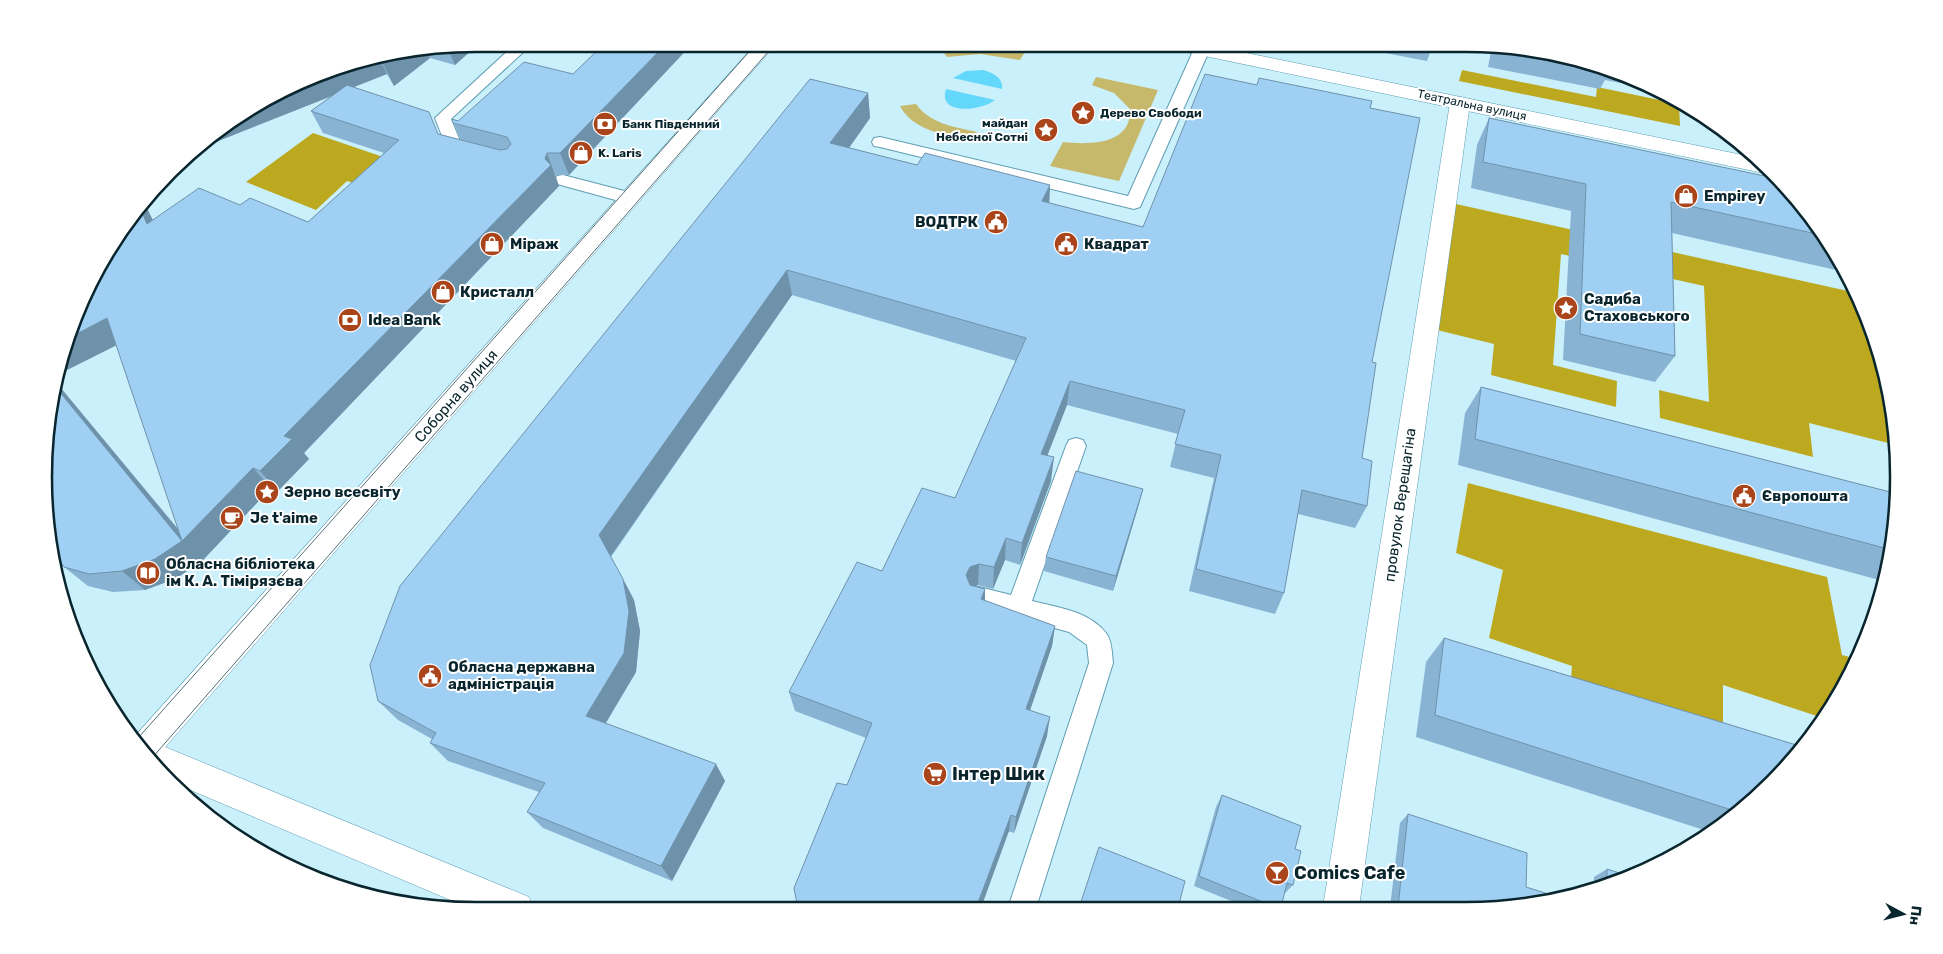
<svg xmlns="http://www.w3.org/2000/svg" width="1943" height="954" font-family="Rubik,sans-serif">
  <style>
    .green { fill: #c6b96b }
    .forest { fill: #bca920 }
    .water { fill: #64d8fb }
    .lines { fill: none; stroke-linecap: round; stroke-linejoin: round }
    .service-casing { stroke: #5e9db2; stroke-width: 2 }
    .minor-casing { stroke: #5e9db2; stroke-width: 1 }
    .tertiary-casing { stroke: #5e9db2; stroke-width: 1 }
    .secondary-casing { stroke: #5e9db2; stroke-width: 1 }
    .service { fill: #fff; fill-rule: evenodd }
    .minor { fill: #fff; fill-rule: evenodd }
    .tertiary { fill: #fff; fill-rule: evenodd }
    .secondary { fill: #fff; fill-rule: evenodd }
    .tram { stroke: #507079; stroke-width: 1 }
    .wall { fill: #89b3d2 }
    .shaded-wall { fill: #6f92ab }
    .building { fill: #9fd0f4; stroke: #6f92ab }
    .labels { text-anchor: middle; stroke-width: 4; stroke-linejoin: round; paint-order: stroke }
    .far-street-label { font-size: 12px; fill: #09252d; stroke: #fff }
    .far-poi-label { font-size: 12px; font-weight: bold; fill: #09252d; stroke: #fff; text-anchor: start }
    .poi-label { font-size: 15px; font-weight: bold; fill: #09252d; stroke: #fff; text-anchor: start }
    .street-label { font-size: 15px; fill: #09252d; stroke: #fff }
    .near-poi-label { font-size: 18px; font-weight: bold; fill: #09252d; stroke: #fff; text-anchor: start }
    .rim { fill: none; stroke: #09252d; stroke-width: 2.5 }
  </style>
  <rect width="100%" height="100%" fill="#caf0fc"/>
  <g class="green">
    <path d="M971,44L1025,52L1020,60L980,54L947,57L940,48Z"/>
    <path d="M1096,77L1158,90L1119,181L1050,166L1063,142C1089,145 1132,145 1130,109L1114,93L1092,85Z"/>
    <path d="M916,104C930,124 955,127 977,132L971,141C947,135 913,131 900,106Z"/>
  </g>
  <g class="forest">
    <path d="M1462,70L1596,97L1597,87L1679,104L1680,126L1459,81Z"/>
    <path d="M313,133L389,159L359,185L347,181L316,210L246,182Z"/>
    <path d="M1456,204L1857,293C1881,340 1891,393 1896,445L1809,423L1813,457L1660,418L1659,390L1709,402L1704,286L1561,254L1553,365L1617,381L1616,407L1491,375L1494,344L1437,330Z"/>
    <path d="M1468,483L1827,577L1842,655L1857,659L1823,718L1723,685V744L1570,692L1572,666L1489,638L1503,570L1456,553Z"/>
  </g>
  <g class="water">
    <path d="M983,70C993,73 1003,77 1002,89L953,78L966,71Z"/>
    <path d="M946,89L995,100C982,111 937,116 946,89Z"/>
  </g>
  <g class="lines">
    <g class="service-casing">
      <g id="service">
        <path d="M515,44H532L451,119L462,146L475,149L477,153L475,157L469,158L449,154L435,118Z"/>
        <path d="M1202,44L1210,49L1140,207L1134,209L880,147L874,146L872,142L874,138L880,137L1128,196L1194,49Z"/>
        <path d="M563,175L636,194L639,198L636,202L630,204L557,184L555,180L557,176Z"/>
        <path d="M1076,438L1083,440L1086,446L1032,601C1056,607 1089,611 1106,633C1112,640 1112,654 1113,663L1036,908H1008L1089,663L1087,645L1069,632L979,607L971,604L968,597L971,590L979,587L1011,595L1066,446L1069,440Z"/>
      </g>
    </g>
    <g class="minor-casing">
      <path id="minor" d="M1460,97L1467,99L1470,103L1359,907H1323L1450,103L1453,99Z"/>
    </g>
    <g class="tertiary-casing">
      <g id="tertiary">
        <path d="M1166,44H1203L1757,158L1774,172L1768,174L1176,50L1169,48Z"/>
        <path d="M153,742L529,897L534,910H474L169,781L144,746Z"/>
      </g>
    </g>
    <g class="secondary-casing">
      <path id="secondary" d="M756,44H776L154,760L136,735Z"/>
    </g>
    <use href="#service" class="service"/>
    <use href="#minor" class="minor"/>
    <use href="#tertiary" class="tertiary"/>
    <use href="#secondary" class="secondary"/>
    <g class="tram">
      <path d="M138,738L756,44"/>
      <path d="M152,758L775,44"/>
    </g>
  </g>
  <g class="wall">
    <path d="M477,44L455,65L430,58L394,86L387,74L353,87L439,134L461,140L452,119L458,121L573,74L604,44H692L569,175H555L559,186L304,453L309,459L278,491L271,488L203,560L177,578L145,590L113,592L88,586L64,567L52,392L55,381L179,530L116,345L57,375L77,311L117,237L146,206L152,220L240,205L308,222L384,153L323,133L311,111L332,96L198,149L213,133L337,67Z"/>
    <path d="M1338,44H1433L1427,61Z"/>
    <path d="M1492,46L1551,52L1632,77L1656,90L1605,80L1600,89L1488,67Z"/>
    <path d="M868,93L870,118L849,148L917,165L1050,185L1049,203L1143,227L1370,108L1372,362L1362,458L1367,506L1355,528L1298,514L1284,593L1275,614L1189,591L1214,478L1170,467L1178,434L1067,405L1047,456L1051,481L1020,565L1005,560L993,589L978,585L976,586L985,589V601L1055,626L1052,646L1030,710L1047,736L1014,833L847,785L866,738L795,711L789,692L882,571L955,498L1016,361L792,295L611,557L634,600L640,631L636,672L606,723L725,781L672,881L543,828L527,812L539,792L448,761L430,743L432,739L398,720L378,701Z"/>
    <path d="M1489,118L1779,179L1826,237L1845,272L1672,233L1675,356L1655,382L1563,360L1571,211L1471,188L1477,145Z"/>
    <path d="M1481,387L1898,494L1891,562L1881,593L1879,580L1458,465L1465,413Z"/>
    <path d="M1143,489L1139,504L1113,591L1044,571L1046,557Z"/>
    <path d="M1444,638L1803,747L1730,821L1710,832L1416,737L1426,662Z"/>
    <path d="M1222,795L1295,849L1293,885L1284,894L1281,907H1246L1194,886L1216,807Z"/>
    <path d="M1408,814L1526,887L1523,906L1390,907L1400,823Z"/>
    <path d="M1607,869L1632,877L1594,887V877Z"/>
  </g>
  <g class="shaded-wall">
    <path d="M479,44L455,65L448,49Z"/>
    <path d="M666,44H692L569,175L560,153Z"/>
    <path d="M427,52L430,58L394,86L383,64L391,58Z"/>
    <path d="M380,60L387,74L198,149L213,133L337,67Z"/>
    <path d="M868,93L870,118L834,169L830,143Z"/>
    <path d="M547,153L559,186L304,453L309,459L278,491L260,471L284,436Z"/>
    <path d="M1050,185L1049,210L1042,201Z"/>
    <path d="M146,206L165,245L147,224L141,210Z"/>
    <path d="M787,270L792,295L610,557L599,535Z"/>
    <path d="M107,318L127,340L57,375L69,338Z"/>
    <path d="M55,381L185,538L253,468L271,488L203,560L177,578L145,590L122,571L54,385Z"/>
    <path d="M1070,381L1067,405L1039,477L1041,454Z"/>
    <path d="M1054,457L1051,481L1020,565L1022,543Z"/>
    <path d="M1143,489L1139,504L1113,591L1116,576Z"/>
    <path d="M1006,538L1005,560L993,589L994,567Z"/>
    <path d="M979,564L978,585L970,588L966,575L970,567Z"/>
    <path d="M623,579L634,600L640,631L636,672L599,734L586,716Z"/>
    <path d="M985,589V610L981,599Z"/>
    <path d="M1055,626L1052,646L1024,728L1026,709Z"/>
    <path d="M1050,717L1047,736L1014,833L1016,817Z"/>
    <path d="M716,764L725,781L672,881L661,866Z"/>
    <path d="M1011,815L1009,831L981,908H976Z"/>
  </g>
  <g class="building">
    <path d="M604,44H666L560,153H547L545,159L551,165L284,436L292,439L260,471L253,468L182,541L155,559L122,571L89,574L64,567L53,553L47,533L52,392L54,385L182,541L107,318L69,338L77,311L117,237L141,210L147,224L199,188L240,205L250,198L308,222L399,140L311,111L347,85L429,112L438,134L500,150L507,149L511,144L507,137L453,123L452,119L458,121L524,62L573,74Z"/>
    <path d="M391,58L383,64L381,60Z"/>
    <path d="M1205,74L1257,85L1259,78L1372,101L1370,108L1420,118L1372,362L1376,363L1362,458L1372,461L1367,506L1302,490L1284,593L1196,569L1221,455L1175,444L1185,410L1070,381L1041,454L1054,457L1022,543L1006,538L994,567L979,564L970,567L966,575L970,585L985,589L981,599L1055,626L1026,709L1050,717L1016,817L1011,815L976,908L798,909L794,888L837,783L847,785L872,723L789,692L857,562L882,571L922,488L955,498L1026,338L787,270L599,535L623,579L629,611L624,653L586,716L716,764L661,866L527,812L545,783L430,743L436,733L378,701L370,665L400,586L810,79L868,93L830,143L917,165L925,153L1050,185L1042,201L1143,227Z"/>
    <path d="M1489,118L1779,179L1826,236L1671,202L1675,356L1580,334L1586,184L1483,162Z"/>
    <path d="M1481,387L1898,494L1892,550L1475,439Z"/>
    <path d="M1076,471L1143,489L1116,576L1046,557Z"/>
    <path d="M1444,638L1803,747L1738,812L1435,715Z"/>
    <path d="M1222,795L1301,826L1295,849L1301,851L1293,885L1287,883L1281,907H1275L1199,876Z"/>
    <path d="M1408,814L1527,853L1526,887L1558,897L1523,906L1398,907Z"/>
    <path d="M1099,847L1185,881L1178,908H1079Z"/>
    <path d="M1607,869L1632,877L1607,884Z"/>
  </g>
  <defs>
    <g id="sight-disc" transform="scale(1.25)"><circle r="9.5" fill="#aa441a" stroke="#fff"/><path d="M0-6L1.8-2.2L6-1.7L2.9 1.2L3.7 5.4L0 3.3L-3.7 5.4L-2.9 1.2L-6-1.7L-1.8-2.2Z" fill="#fff"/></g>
    <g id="bank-disc" transform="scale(1.25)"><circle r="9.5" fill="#aa441a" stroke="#fff"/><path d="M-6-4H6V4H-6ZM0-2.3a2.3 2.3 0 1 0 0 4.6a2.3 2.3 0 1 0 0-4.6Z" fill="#fff"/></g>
    <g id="shop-disc" transform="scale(1.25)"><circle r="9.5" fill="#aa441a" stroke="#fff"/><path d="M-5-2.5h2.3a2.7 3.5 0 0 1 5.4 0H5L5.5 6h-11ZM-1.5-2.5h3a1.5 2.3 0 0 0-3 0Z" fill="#fff"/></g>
    <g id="civic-disc" transform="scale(1.25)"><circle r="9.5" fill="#aa441a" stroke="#fff"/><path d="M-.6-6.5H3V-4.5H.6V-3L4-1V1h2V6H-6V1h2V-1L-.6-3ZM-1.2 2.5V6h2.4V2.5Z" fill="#fff"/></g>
    <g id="cafe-disc" transform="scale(1.25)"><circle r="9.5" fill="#aa441a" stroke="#fff"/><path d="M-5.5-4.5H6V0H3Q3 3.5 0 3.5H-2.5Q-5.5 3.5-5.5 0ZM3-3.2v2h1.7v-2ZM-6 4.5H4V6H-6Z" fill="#fff"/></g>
    <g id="library-disc" transform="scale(1.25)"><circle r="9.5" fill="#aa441a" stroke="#fff"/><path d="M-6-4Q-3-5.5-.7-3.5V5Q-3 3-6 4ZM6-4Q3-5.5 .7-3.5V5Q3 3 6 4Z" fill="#fff"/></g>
    <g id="supermarket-disc" transform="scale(1.25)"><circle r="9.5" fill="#aa441a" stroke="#fff"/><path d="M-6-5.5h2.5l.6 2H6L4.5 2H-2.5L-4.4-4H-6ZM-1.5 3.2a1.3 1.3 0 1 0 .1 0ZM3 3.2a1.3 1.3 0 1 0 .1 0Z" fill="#fff"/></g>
    <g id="bar-disc" transform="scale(1.25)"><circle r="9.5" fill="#aa441a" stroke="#fff"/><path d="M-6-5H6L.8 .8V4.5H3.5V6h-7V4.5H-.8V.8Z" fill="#fff"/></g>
  </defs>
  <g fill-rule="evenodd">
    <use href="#sight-disc" x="1083" y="113"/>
    <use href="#bank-disc" x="605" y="124"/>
    <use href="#sight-disc" x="1046" y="130"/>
    <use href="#shop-disc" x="581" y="153"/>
    <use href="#shop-disc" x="1686" y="196"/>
    <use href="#civic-disc" x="996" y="222"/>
    <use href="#shop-disc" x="492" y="244"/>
    <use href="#civic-disc" x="1066" y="244"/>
    <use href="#shop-disc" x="443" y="292"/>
    <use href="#sight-disc" x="1566" y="308"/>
    <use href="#bank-disc" x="350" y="320"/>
    <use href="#sight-disc" x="267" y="492"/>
    <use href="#civic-disc" x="1744" y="496"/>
    <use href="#cafe-disc" x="232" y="518"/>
    <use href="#library-disc" x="148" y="573"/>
    <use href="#civic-disc" x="430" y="676"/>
    <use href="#supermarket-disc" x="935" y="774"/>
    <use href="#bar-disc" x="1277" y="873"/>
  </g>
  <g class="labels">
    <g class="far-street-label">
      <text transform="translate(1472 105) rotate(12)" y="4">Театральна вулиця</text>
    </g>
    <g class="far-poi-label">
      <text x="1100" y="117">Дерево Свободи</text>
      <text x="1028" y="127" text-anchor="end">майдан<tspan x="1028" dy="14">Небесної Сотні</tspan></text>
      <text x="622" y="128">Банк Південний</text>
      <text x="598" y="157">K. Laris</text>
    </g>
    <g class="poi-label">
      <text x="1704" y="201">Empirey</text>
      <text x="978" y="227" text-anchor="end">ВОДТРК</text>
      <text x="510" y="249">Міраж</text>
      <text x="1084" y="249">Квадрат</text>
      <text x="460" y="297">Кристалл</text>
      <text x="1584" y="304">Садиба<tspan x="1584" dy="17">Стаховського</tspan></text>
      <text x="368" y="325">Idea Bank</text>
      <text x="284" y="497">Зерно всесвіту</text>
      <text x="1762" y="501">Європошта</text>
      <text x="250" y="523">Je t'aime</text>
      <text x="166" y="569">Обласна бібліотека<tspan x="166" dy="17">ім К. А. Тімірязєва</tspan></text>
      <text x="448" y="672">Обласна державна<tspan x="448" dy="17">адміністрація</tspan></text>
    </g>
    <g class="street-label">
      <text transform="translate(456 396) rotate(-49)" y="5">Соборна вулиця</text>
      <text transform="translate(1400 505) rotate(-82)" y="5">провулок Верещагіна</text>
    </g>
    <g class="near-poi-label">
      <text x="952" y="780">Інтер Шик</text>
      <text x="1294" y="879">Comics Cafe</text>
    </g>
  </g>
  <path d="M0 0H1943V954H0ZM476 52H1466A424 424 0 0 1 1890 476V478A424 424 0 0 1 1466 902H476A424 424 0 0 1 52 478V476A424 424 0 0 1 476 52Z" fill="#fff" fill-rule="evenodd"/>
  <path class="rim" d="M476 52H1466A424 424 0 0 1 1890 476V478A424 424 0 0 1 1466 902H476A424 424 0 0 1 52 478V476A424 424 0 0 1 476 52Z"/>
  <g transform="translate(1903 914) rotate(97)" stroke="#ffffff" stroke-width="4" paint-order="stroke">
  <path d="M0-4L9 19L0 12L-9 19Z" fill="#09252d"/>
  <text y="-8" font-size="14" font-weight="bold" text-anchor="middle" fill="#09252d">Пн</text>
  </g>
</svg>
